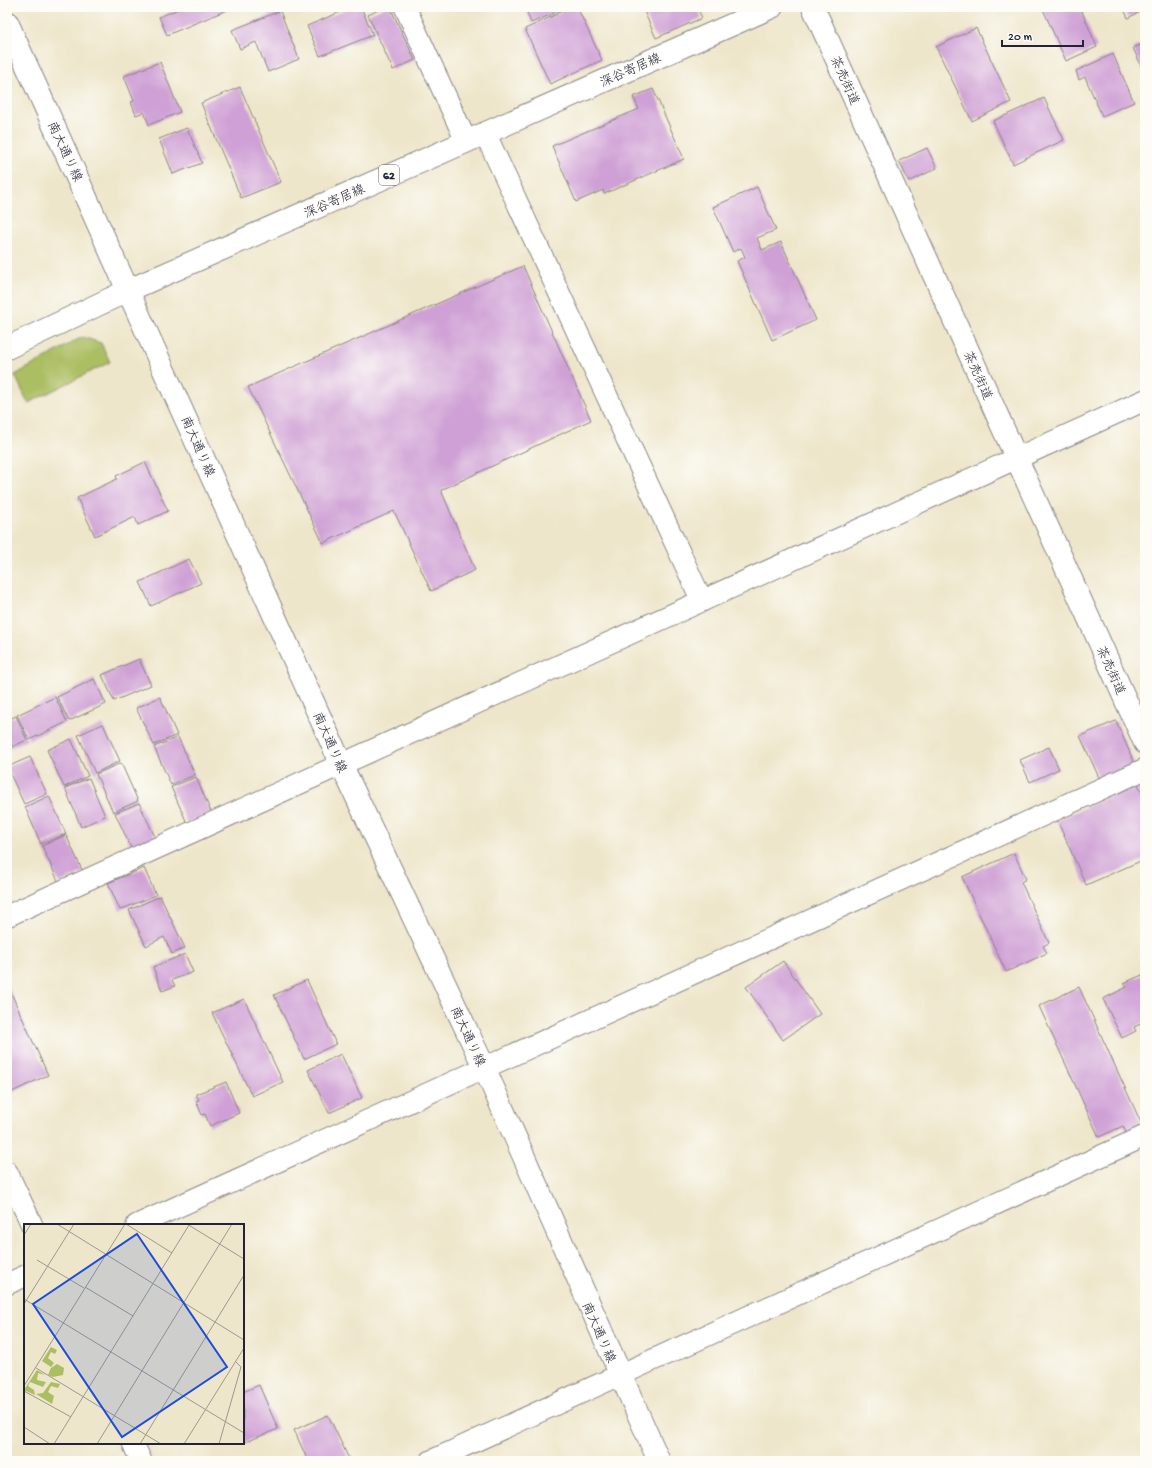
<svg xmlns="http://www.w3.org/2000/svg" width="1152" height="1468" font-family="'Gochi Hand','Klee One',sans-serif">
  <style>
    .green { fill: #abbe62; stroke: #66704e }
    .building { fill: #cfa0d5 }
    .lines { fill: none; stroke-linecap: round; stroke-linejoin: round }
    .minor-casing { stroke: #888482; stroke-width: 23 }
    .tertiary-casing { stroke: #888482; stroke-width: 24 }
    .primary-casing { stroke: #888482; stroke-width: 24 }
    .minor { stroke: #fff; stroke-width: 21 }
    .tertiary { stroke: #fff; stroke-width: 22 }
    .primary { stroke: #fff; stroke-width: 22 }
    .labels { text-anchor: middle; stroke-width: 3; stroke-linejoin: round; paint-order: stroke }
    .shield { fill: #fdfcf7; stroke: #646373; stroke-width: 1 }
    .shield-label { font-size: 12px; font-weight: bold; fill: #22223b }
    .street-label { font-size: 13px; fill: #22223b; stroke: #fdfcf7 }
    .inset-road { fill: none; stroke: #9c9891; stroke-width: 1 }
    .view { fill: #1d4ed8; fill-opacity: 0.15; stroke: #1d4ed8; stroke-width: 2 }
    .inset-edge { fill: none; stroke: #22223b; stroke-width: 2 }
  </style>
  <rect width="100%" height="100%" fill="#fdfcf7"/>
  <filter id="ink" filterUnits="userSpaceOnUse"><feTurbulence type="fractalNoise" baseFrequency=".025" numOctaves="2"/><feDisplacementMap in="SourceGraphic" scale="8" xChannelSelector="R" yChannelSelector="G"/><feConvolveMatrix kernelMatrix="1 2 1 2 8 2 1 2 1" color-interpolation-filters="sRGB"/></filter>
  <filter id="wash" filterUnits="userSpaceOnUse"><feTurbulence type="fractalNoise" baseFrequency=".012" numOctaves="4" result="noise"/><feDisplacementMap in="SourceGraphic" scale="16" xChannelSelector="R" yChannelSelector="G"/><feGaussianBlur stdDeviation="0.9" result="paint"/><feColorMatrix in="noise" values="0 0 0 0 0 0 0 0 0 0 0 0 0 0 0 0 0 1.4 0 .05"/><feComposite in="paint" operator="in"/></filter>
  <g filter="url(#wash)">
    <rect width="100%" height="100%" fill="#eee6ca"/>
    <path class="green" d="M82,337L101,343L110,362L28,403L15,375Z"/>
    <g id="blocks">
      <g class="building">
        <path d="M183,7H225L227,10L167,35L159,17Z"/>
        <path d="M352,7H361L373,35L320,56L307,26Z"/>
        <path d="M385,7H390L415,60L393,70L368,15Z"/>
        <path d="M525,7H569L531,23Z"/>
        <path d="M572,7H577L602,60L550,84L525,29Z"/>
        <path d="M642,7H697L702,18L656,38Z"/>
        <path d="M1042,7H1080L1097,47L1066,61Z"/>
        <path d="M1123,7H1145V9L1128,18Z"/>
        <path d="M280,11L299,59L268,72L256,42L240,49L232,30Z"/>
        <path d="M976,28L1011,102L972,121L936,47Z"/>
        <path d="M1145,43V74L1133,48Z"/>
        <path d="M1113,54L1134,102L1102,116L1085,77L1079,80L1076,71Z"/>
        <path d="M160,62L180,112L149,125L144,112L136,115L131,102L134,101L124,76Z"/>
        <path d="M240,87L281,182L241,198L201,103Z"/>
        <path d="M653,89L684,159L604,194L603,190L576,202L552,146L639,109L633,97Z"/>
        <path d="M1044,98L1064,140L1013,164L993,121Z"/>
        <path d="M187,128L202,163L173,174L159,139Z"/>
        <path d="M927,148L937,168L909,182L899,161Z"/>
        <path d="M757,187L776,230L757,238L762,250L781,242L816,320L772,340L737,261L745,257L741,248L733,252L713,207Z"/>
        <path d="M523,266L591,420L441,490L475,570L431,591L394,511L323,543L248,387Z"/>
        <path d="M145,462L168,511L138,525L135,517L95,536L77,498L117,479L116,476Z"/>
        <path d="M189,559L201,583L151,606L140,582Z"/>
        <path d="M139,659L151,685L114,701L102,675Z"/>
        <path d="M94,679L106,704L69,721L57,697Z"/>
        <path d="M55,697L67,722L29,740L17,715Z"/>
        <path d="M160,697L177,735L154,745L136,708Z"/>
        <path d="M16,716L27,740L7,749V720Z"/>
        <path d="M1116,721L1136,767L1101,782L1080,736Z"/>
        <path d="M103,724L120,761L95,773L78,735Z"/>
        <path d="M178,737L195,775L171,785L154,747Z"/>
        <path d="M71,739L88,776L64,787L47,750Z"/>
        <path d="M1049,747L1059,769L1030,782L1020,760Z"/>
        <path d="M30,757L47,794L24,804L7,767Z"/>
        <path d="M121,763L138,801L113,812L96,774Z"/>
        <path d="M196,777L211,812L187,823L171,787Z"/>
        <path d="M89,778L105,816L81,827L65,788Z"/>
        <path d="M1138,784L1145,800V859L1086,885L1057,820Z"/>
        <path d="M49,796L66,834L41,844L25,807Z"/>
        <path d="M139,803L156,839L132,850L115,813Z"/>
        <path d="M66,835L83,872L59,883L42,846Z"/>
        <path d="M1014,853L1026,879L1021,882L1049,943L1043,946L1047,953L1006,972L962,877Z"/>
        <path d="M144,868L156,895L120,910L108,883Z"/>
        <path d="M160,896L185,948L172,954L164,937L146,946L129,910Z"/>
        <path d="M185,954L193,972L172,980L175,986L162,991L153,967Z"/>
        <path d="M783,961L820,1014L783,1040L746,987Z"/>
        <path d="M1142,975L1145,982V1022L1134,1027L1136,1031L1122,1038L1103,999L1127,987L1124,983Z"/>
        <path d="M307,980L336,1044L304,1059L274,995Z"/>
        <path d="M7,984L48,1075L12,1092L7,1081Z"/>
        <path d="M1079,987L1143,1127L1127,1135L1123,1126L1099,1137L1039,1006Z"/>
        <path d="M244,999L283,1082L252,1096L212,1013Z"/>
        <path d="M341,1054L362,1098L329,1113L308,1070Z"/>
        <path d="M226,1082L239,1113L210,1126L205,1114L202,1115L196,1101L199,1100L196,1094Z"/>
        <path d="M259,1385L278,1429L243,1443V1392Z"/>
        <path d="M328,1415L350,1461H308L294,1430Z"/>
      </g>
    </g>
  </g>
  <g filter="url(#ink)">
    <use href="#blocks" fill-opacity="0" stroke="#888482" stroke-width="1"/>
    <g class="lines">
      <g class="minor-casing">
        <g id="minor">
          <path d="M405,7L466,141"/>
          <path d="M485,133L702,601"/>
          <path d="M7,916L1145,400"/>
          <path d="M7,1172L32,1225"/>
          <path d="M137,1225L1145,769"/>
          <path d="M7,1284L25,1276"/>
          <path d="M133,1443L141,1461"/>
          <path d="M431,1461L1145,1136"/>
        </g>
      </g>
      <g class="tertiary-casing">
        <g id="tertiary">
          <path d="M813,7L1145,743"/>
          <path d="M7,22L342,766L484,1067L659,1461"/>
        </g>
      </g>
      <g class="primary-casing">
        <path id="primary" d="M7,348L129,290L772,7"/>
      </g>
      <use href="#minor" class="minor"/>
      <use href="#tertiary" class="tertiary"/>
      <use href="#primary" class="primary"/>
    </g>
  </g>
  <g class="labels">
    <rect class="shield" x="379" y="165" width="20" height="20" rx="3"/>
    <g class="shield-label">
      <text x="389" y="179">62</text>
    </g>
    <g class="street-label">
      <text transform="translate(630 69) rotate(-24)" y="5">深谷寄居線</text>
      <text transform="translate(846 80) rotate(66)" y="5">茶売街道</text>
      <text transform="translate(66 151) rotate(65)" y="5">南大通り線</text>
      <text transform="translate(334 200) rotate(-24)" y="5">深谷寄居線</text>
      <text transform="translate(979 375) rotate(66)" y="5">茶売街道</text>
      <text transform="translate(199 446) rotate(66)" y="5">南大通り線</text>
      <text transform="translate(1112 670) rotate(66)" y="5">茶売街道</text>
      <text transform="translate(331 742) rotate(66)" y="5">南大通り線</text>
      <text transform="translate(469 1036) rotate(65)" y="5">南大通り線</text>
      <text transform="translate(600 1332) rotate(66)" y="5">南大通り線</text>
    </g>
  </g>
  <g transform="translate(24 1224)">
    <rect width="220" height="220" fill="#eee6ca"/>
    <path d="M27,123L33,126L31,130L27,128L24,134L30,139L27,143L18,137ZM33,140L40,144L39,151L29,153L24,151L27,144ZM13,146L21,151L14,149L13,156L22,158L19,163L6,158L4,162L10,166L11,171L0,166ZM27,158L36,160L34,164L27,162L24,168L30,172L28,180L12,170L19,169Z" fill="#abbe62"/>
    <path class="inset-road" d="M33,0L220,116M102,0L148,29M163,0L220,35M0,11L7,0M13,36L60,64M61,63L109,92M0,75L220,209M0,80L50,0M12,144L137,220M0,162L101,0M0,167L47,193M0,203L26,220M30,220L165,1M73,220L208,0M116,220L220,51M160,220L220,124M195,220L217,143L211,137"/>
    <path class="view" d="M113,10L203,143L98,213L9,80Z"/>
    <rect width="220" height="220" class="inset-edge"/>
  </g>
  <rect width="1152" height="1468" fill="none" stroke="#fdfcf7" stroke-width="24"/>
  <path d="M1002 40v6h81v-6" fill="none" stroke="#22223b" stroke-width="2"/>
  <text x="1008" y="40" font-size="12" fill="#22223b" stroke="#fdfcf7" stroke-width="3" paint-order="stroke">20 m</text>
</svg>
